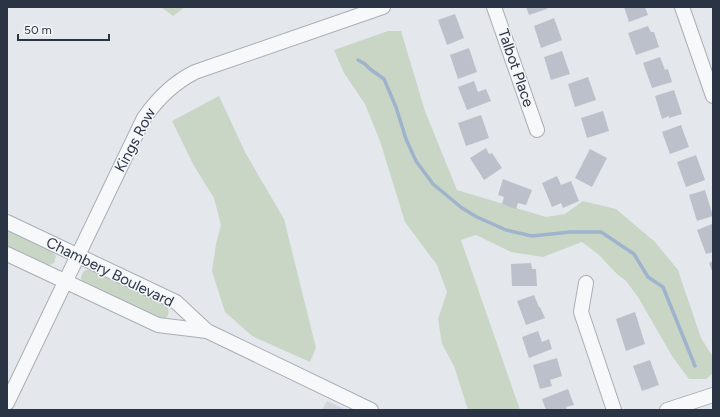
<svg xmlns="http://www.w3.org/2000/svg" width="720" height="417" font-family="Figtree,sans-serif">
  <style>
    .built { fill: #d2d6de }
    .green { fill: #c9d6c5 }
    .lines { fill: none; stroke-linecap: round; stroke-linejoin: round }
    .stream { stroke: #9fb4cc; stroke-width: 3.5 }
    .building { fill: #bbc0ca }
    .street-casing { stroke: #a9aeb7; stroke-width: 16 }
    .street { stroke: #f7f8fa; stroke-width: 14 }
    .labels { text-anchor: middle; stroke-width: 3; stroke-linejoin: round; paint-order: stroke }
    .street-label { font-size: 15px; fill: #2b3445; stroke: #f4f6f9 }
  </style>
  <rect width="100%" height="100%" fill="#e4e7ec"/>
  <path class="built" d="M327,401L346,410H322Z"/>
  <g class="green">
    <path d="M161,7H185L173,16Z"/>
    <path d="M388,31H401L425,111L457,190L546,217L565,214L583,201L616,209L655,242L678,270L701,338L713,357V373L706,379H689L672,356L638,297L626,281L617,274L598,254L582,242L543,257L511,252L476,235L461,240L520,410H468L454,366L442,344L438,319L447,292L437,265L405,222L380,141L365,104L344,73L334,50Z"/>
    <path d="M219,96L246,154L284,219L316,348L310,362L252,336L225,312L212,271L216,244L221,225L214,198L194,166L172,121Z"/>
    <path d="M7,229L51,250L56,256L54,263L47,266L7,248Z"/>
    <path d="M86,270H92L164,304C169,307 170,312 167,317L160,320L82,283L81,277L83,272Z"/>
  </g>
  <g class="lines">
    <path class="stream" d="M358,60L365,64L370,69L384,79L396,107L406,139L416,161L433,184L462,208L477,217L506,230L532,236L570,232H601L634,254L648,277L663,287L695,366"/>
  </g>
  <g class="building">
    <path d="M526,7H546L547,9L529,15Z"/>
    <path d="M624,7H645L648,15L629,22Z"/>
    <path d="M455,14L464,38L447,45L438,20Z"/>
    <path d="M554,18L562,40L541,48L534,26Z"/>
    <path d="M648,26L651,32H654L659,47L636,55L628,33Z"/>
    <path d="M469,48L477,72L458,79L450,55Z"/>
    <path d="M562,51L570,74L551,80L544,57Z"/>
    <path d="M660,57L665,70L668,69L672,82L652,88L643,63Z"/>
    <path d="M588,77L596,100L575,107L568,84Z"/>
    <path d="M474,81L478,92L486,89L491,101L467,110L458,87Z"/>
    <path d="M674,90L682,114L669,118V116L662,119L655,96Z"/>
    <path d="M603,111L609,131L587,138L581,118Z"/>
    <path d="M481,115L489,138L466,146L458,123Z"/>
    <path d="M681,125L689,147L670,154L662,132Z"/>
    <path d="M486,148L489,154L492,153L502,168L484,180L470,158Z"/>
    <path d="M590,149L607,158L592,187L575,178Z"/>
    <path d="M696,155L705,180L686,187L677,162Z"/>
    <path d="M557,176L561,185L571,181L579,201L563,208L561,203L552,207L542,183Z"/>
    <path d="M503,179L532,190L526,205L518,203L516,209L502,204L504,197L498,195Z"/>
    <path d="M705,190L713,216L697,221L689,195Z"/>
    <path d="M712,224L713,252L706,254L697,230Z"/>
    <path d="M713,261V274L709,263Z"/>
    <path d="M531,263L532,269H536L537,286H512L511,264Z"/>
    <path d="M534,295L539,307H540L545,318L526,325L517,301Z"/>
    <path d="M635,312L645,344L626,351L616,319Z"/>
    <path d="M538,331L542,342L549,339L552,349L529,358L522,337Z"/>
    <path d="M557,358L562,376L550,380L552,386L540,389L533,365Z"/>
    <path d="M650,360L659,385L642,391L633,366Z"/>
    <path d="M568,389L574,405L566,407L567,410H546L542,399Z"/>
  </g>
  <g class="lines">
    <g class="street-casing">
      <g id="street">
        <path d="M494,7L537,130"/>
        <path d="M682,7L713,96"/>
        <path d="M7,222L176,302L207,331L371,410"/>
        <path d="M7,254L158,325L207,331"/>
        <path d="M586,283L581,312L614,410"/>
        <path d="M7,403L144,118C158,98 173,83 195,72L383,7"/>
        <path d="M667,410L713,395"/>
      </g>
    </g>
    <use href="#street" class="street"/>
  </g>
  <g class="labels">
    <g class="street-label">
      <text transform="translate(516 68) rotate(71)" y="5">Talbot Place</text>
      <text transform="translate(135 140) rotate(-62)" y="5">Kings Row</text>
      <text transform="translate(110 272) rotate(26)" y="5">Chambery Boulevard</text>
    </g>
  </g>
  <rect width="720" height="417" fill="none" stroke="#2b3445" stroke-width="16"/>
  <path d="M18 34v6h91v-6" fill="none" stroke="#2b3445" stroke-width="2"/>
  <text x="24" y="34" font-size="12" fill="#2b3445" stroke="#f4f6f9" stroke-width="3" paint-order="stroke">50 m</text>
</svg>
